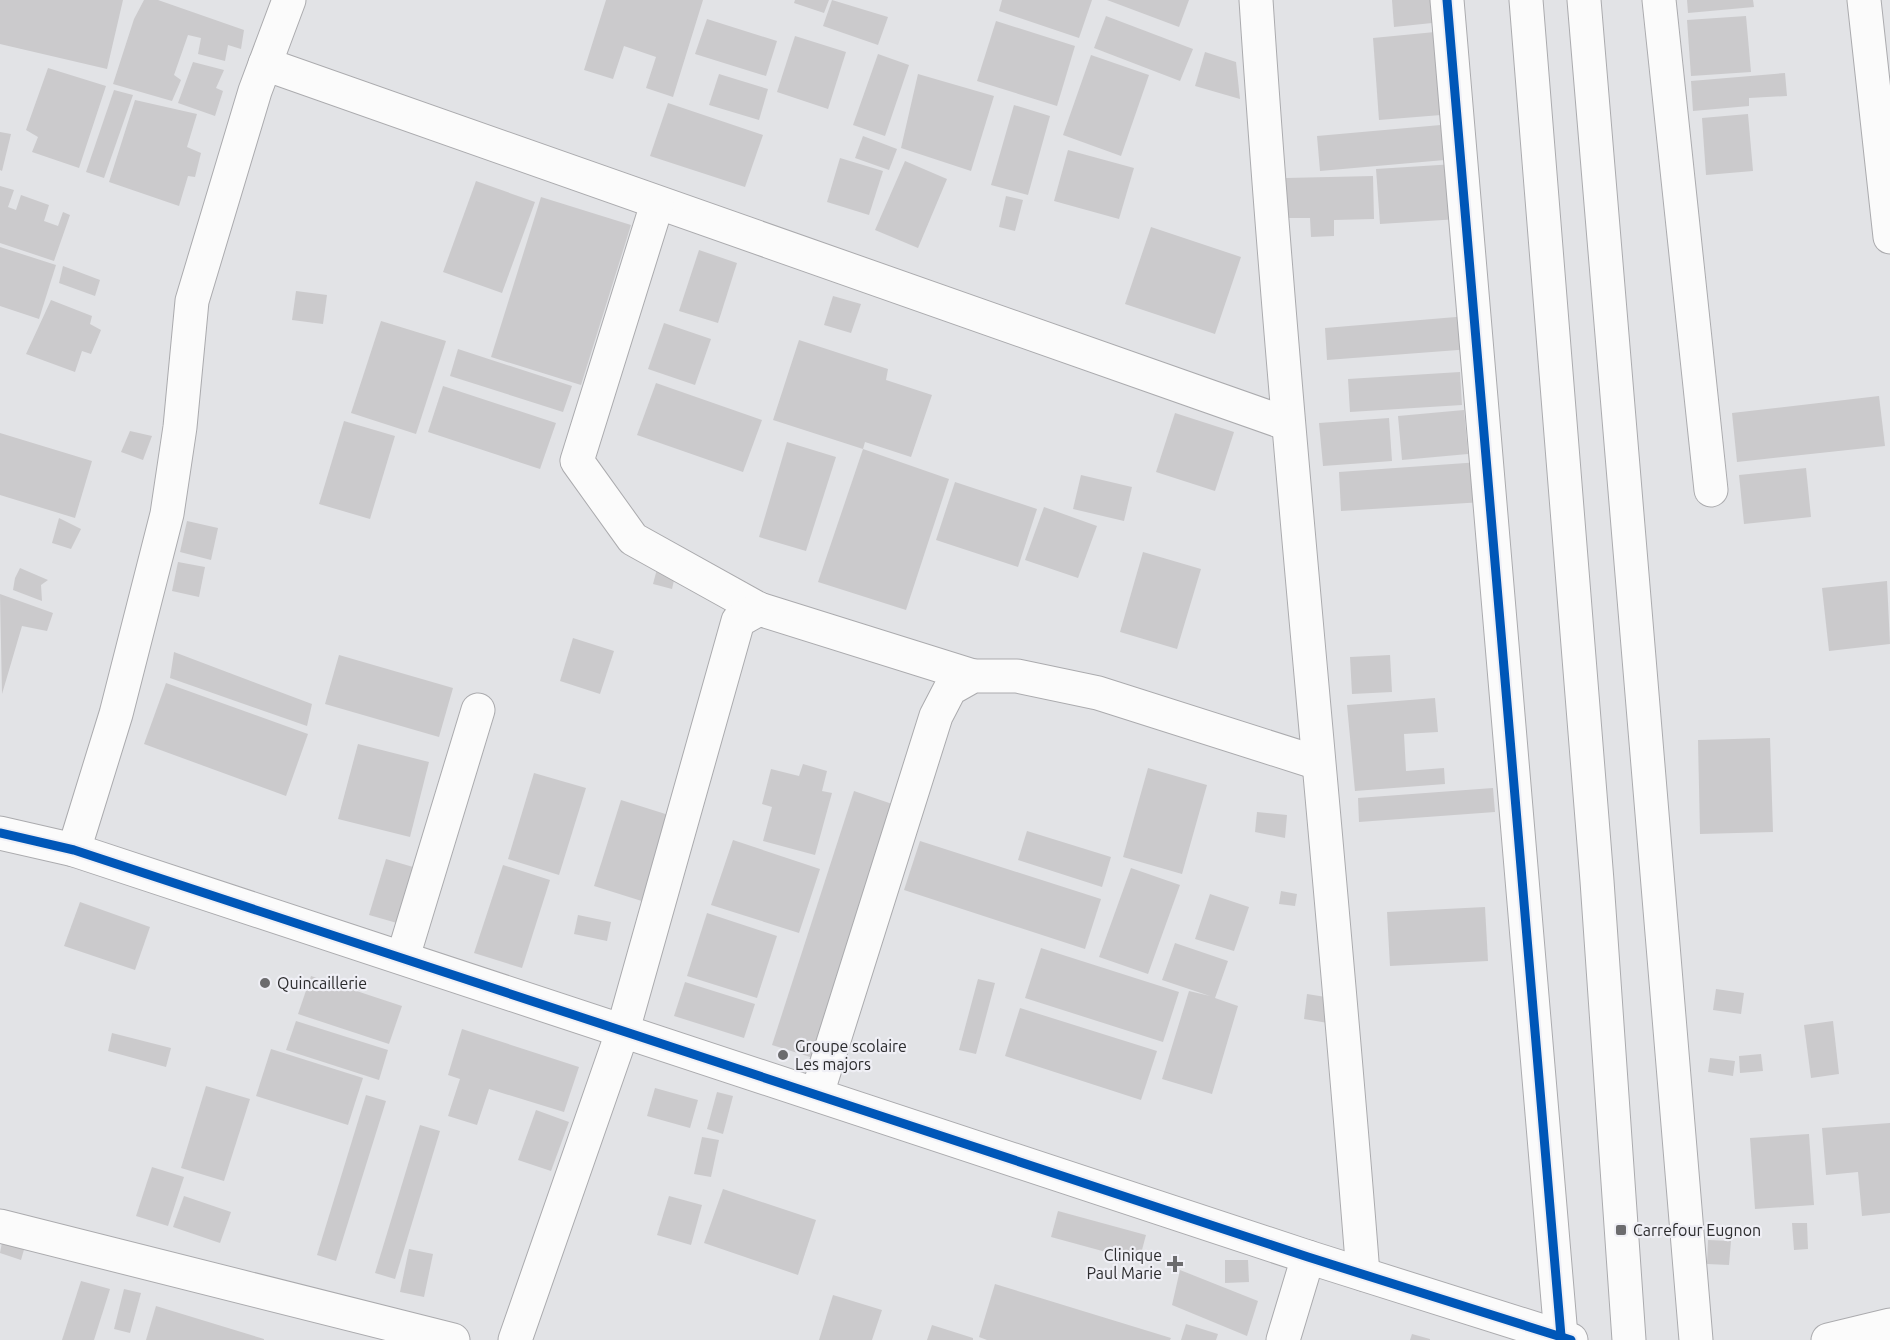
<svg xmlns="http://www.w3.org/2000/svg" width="1890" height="1340" font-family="Ubuntu,sans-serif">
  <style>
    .building { fill: #cbcacc }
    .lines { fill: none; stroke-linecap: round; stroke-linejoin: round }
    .street-casing { stroke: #ababae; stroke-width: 35 }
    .primary-casing { stroke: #ababae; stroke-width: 35 }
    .street { stroke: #fbfbfb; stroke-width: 33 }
    .primary { stroke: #fbfbfb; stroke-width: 33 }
    .cycleway-casing { stroke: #efeff5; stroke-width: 13 }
    .cycleway { stroke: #0057b8; stroke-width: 9 }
    .poi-dot { fill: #6c6c6e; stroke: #efeff5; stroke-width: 2 }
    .labels { text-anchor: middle; stroke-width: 4.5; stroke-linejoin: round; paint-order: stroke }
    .poi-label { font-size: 16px; fill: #2c2c2e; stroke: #efeff5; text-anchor: start }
  </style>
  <rect width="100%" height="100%" fill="#e2e3e6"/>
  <g class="building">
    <path d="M0,0H123L107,69L0,44Z"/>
    <path d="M144,0H158L244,30L241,49L228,45L225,61L198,54L201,38L188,35L174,75L181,80L172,101L113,84L134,19Z"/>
    <path d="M606,0H703L673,97L646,88L656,57L624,46L613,79L584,70Z"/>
    <path d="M795,0H829L824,13L794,3Z"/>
    <path d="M832,0L888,17L878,45L823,26Z"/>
    <path d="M1002,0H1092L1079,38L999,11Z"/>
    <path d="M1107,0H1189L1179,27Z"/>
    <path d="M1392,0H1430L1432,23L1394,27Z"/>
    <path d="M1687,0H1753L1754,7L1688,13Z"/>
    <path d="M1106,16L1193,49L1180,81L1094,48Z"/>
    <path d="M1746,16L1751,72L1691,76L1687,20Z"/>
    <path d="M707,19L777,41L766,76L695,54Z"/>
    <path d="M996,21L1075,46L1057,106L977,81Z"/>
    <path d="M1435,32L1441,115L1379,120L1373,38Z"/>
    <path d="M795,36L846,52L828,109L777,92Z"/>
    <path d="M1205,52L1236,62L1240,99L1195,86Z"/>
    <path d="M878,54L909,65L885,136L853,125Z"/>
    <path d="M1091,55L1149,75L1121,156L1063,135Z"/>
    <path d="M193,62L224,70L216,88L223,91L215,116L178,103Z"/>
    <path d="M48,68L106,86L79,168L32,152L38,137L26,130Z"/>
    <path d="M1785,73L1787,96L1749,98V106L1693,111L1691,81Z"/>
    <path d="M719,74L768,89L759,120L709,105Z"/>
    <path d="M918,74L994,96L971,171L901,148Z"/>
    <path d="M114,90L133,95L104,178L86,172Z"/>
    <path d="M135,100L197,114L187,147L201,153L195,177L188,176L179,206L109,182Z"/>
    <path d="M668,103L763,135L745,187L650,156Z"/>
    <path d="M1014,105L1050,116L1028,195L991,185Z"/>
    <path d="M1748,114L1753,171L1706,175L1702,118Z"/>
    <path d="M1452,124L1456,159L1320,171L1317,136Z"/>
    <path d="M0,132L11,134L2,171L0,170Z"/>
    <path d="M863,136L897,149L889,170L855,158Z"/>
    <path d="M1068,150L1134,168L1119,219L1054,201Z"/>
    <path d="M840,158L883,171L869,215L827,202Z"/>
    <path d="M905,161L947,179L918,248L875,230Z"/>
    <path d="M1455,164L1459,219L1380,224L1376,169Z"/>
    <path d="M1373,176L1374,219L1334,220V236L1311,237L1310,218H1288L1286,178Z"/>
    <path d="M476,181L535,202L502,293L443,272Z"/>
    <path d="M0,186L14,190L8,207L16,210L21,195L49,205L44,221L58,226L63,212L70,215L54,261L0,243Z"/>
    <path d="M1006,196L1023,200L1015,231L999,227Z"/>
    <path d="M541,197L631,225L581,385L491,357Z"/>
    <path d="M1151,227L1241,257L1215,334L1125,304Z"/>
    <path d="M0,247L56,265L39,319L0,306Z"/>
    <path d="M699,250L737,263L718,323L679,311Z"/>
    <path d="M63,266L100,280L95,296L59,283Z"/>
    <path d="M296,291L327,295L323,324L292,320Z"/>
    <path d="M833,296L861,304L851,333L824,325Z"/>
    <path d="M51,300L92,316L90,324L101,330L91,354L82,351L75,372L26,354Z"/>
    <path d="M1468,316L1471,349L1327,360L1325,328Z"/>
    <path d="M381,321L446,341L416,434L351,413Z"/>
    <path d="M664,323L711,339L695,385L648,369Z"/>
    <path d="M799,340L888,369L886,380L932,395L911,457L865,442L863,449L773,420Z"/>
    <path d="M458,349L572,386L563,412L450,376Z"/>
    <path d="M1460,372L1462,405L1350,412L1348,379Z"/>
    <path d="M656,383L762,420L743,472L637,435Z"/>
    <path d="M443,386L556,423L540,469L428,432Z"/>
    <path d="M1879,396L1885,446L1737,462L1732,413Z"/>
    <path d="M1464,410L1468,454L1402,460L1398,416Z"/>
    <path d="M1175,413L1234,432L1215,491L1156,472Z"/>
    <path d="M1389,418L1392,461L1323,466L1319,423Z"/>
    <path d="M344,421L395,436L370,519L319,504Z"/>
    <path d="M130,431L152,436L143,460L121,452Z"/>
    <path d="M0,433L92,461L75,518L0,495Z"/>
    <path d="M787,442L836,457L806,551L759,537Z"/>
    <path d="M863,449L949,479L906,610L818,582Z"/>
    <path d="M1480,462L1483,502L1341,511L1339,472Z"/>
    <path d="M1806,468L1811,517L1744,524L1739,475Z"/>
    <path d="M1081,475L1132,487L1124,521L1073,509Z"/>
    <path d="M955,482L1037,509L1018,567L936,540Z"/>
    <path d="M1044,507L1097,526L1078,578L1025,560Z"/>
    <path d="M59,518L81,529L71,549L52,543Z"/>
    <path d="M187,521L218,528L211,560L180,552Z"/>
    <path d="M1143,552L1201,569L1177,649L1120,632Z"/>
    <path d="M661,554L679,559L672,589L653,584Z"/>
    <path d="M178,562L205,567L199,597L172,591Z"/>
    <path d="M20,568L48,580L41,585L42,601L13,590L15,578Z"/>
    <path d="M1887,581L1890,644L1829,651L1822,588Z"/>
    <path d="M0,594L53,613L47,631L22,626L2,694Z"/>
    <path d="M573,638L614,651L600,694L560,681Z"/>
    <path d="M174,652L312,704L307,726L170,678Z"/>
    <path d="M339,655L453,688L439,737L325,704Z"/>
    <path d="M1390,655L1392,692L1352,694L1350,657Z"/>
    <path d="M166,683L308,734L286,796L144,744Z"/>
    <path d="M1435,698L1438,732L1404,734L1406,771L1444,768L1445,784L1355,791L1347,705Z"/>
    <path d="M1770,738L1773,832L1700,834L1698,740Z"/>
    <path d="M358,744L429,762L410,837L338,819Z"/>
    <path d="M803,764L827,771L822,791L832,793L815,855L763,841L772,807L762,804L771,769L799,776Z"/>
    <path d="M1148,768L1207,785L1182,874L1123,857Z"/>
    <path d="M534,773L586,788L559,875L508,859Z"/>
    <path d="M1493,788L1495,812L1359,822L1358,798Z"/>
    <path d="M854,791L904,808L823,1061L772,1045Z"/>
    <path d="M621,800L675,817L648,903L594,886Z"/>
    <path d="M1257,812L1287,815L1285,838L1255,832Z"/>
    <path d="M1027,831L1111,857L1102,887L1018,860Z"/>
    <path d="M733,840L820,869L799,933L711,905Z"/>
    <path d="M920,841L1101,899L1085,949L904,890Z"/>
    <path d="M386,859L413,867L397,923L369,915Z"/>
    <path d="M503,865L550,880L522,968L474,953Z"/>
    <path d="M1131,868L1180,885L1148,974L1099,957Z"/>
    <path d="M1281,891L1297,894L1295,906L1279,904Z"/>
    <path d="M1210,894L1249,907L1234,951L1195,939Z"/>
    <path d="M80,902L150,927L135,970L64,946Z"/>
    <path d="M1485,907L1488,961L1390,966L1387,912Z"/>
    <path d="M707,913L777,936L757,998L687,976Z"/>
    <path d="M578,915L611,922L607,941L574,934Z"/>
    <path d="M1175,943L1228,961L1215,998L1238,1006L1212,1094L1162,1079L1189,991L1210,996L1162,980Z"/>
    <path d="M1041,948L1179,992L1163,1042L1025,998Z"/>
    <path d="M311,976L402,1006L389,1044L298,1014Z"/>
    <path d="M978,979L995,983L976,1054L959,1050Z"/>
    <path d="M685,982L755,1004L744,1038L674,1016Z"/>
    <path d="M1716,989L1744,993L1741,1014L1713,1010Z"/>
    <path d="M1307,994L1332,998L1328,1023L1304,1019Z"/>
    <path d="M1020,1008L1157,1051L1141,1100L1005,1056Z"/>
    <path d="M296,1021L388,1050L379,1080L286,1050Z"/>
    <path d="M1833,1021L1839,1074L1811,1078L1804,1025Z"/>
    <path d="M462,1029L579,1067L564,1112L489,1089L477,1125L448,1116L460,1079L448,1075Z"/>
    <path d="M112,1033L171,1048L166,1067L108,1051Z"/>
    <path d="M271,1049L363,1078L348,1125L256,1096Z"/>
    <path d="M1761,1054L1763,1071L1740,1073L1739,1056Z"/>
    <path d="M1710,1058L1735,1061L1733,1076L1708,1072Z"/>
    <path d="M206,1086L250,1099L224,1181L181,1168Z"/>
    <path d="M655,1088L698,1100L690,1128L647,1116Z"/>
    <path d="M717,1092L733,1096L723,1134L707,1129Z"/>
    <path d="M366,1095L386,1101L336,1261L317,1255Z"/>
    <path d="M536,1110L569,1122L551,1171L518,1160Z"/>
    <path d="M1890,1123V1213L1862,1216L1858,1172L1826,1175L1822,1128Z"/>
    <path d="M420,1125L440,1131L395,1279L375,1273Z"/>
    <path d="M1809,1134L1814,1205L1755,1209L1750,1138Z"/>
    <path d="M702,1137L719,1140L711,1177L694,1174Z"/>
    <path d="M152,1167L184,1177L168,1226L136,1216Z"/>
    <path d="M723,1189L816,1220L798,1275L704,1243Z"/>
    <path d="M184,1196L231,1212L220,1243L173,1227Z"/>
    <path d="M669,1196L702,1205L691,1245L657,1235Z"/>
    <path d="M1058,1211L1146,1235L1139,1261L1051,1237Z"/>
    <path d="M1792,1223H1807L1808,1249L1794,1250Z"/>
    <path d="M4,1232L27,1239L21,1260L0,1253Z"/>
    <path d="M1708,1240L1731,1241L1729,1265L1707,1264Z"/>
    <path d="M409,1249L433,1254L424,1297L400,1292Z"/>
    <path d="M1225,1260H1248L1249,1282L1225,1283Z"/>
    <path d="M1180,1270L1258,1301L1247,1336L1172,1305Z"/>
    <path d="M81,1281L110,1289L94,1340H62Z"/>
    <path d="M995,1284L1171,1338L1170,1340H987L979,1337Z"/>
    <path d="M124,1289L141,1293L130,1333L114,1329Z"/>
    <path d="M833,1295L882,1310L872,1340H819Z"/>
    <path d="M156,1306L264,1339V1340H146Z"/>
    <path d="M1186,1324L1218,1334L1216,1340H1181Z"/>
    <path d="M932,1325L973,1338V1340H927Z"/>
    <path d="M1412,1334L1430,1339V1340H1410Z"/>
  </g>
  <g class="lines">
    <g class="street-casing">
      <g id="street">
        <path d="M1256,0C1284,426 1330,849 1363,1274"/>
        <path d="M1447,0L1561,1336"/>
        <path d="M1659,0L1711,490"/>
        <path d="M1864,0L1890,237"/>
        <path d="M265,64L1288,424"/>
        <path d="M657,204L577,461L633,539L759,609"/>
        <path d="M0,833L74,850L1308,1257L1571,1340"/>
        <path d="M74,850L116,714L167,514L180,427L192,301L255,91L289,0"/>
        <path d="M403,957L478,710"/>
        <path d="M817,1094L936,716L950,689L973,676H1017L1098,693L1318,763"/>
        <path d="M0,1226L453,1340"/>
        <path d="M515,1340L623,1030L738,621L759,609L973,676"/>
        <path d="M1283,1340L1308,1257"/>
        <path d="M1828,1340L1890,1325"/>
      </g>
    </g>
    <g class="primary-casing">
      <g id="primary">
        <path d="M1526,0L1597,881L1629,1340"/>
        <path d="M1584,0L1696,1340"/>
      </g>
    </g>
    <use href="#street" class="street"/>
    <use href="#primary" class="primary"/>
    <g class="cycleway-casing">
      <g id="cycleway">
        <path d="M1447,0L1561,1336"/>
        <path d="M0,833L74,850L1308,1257L1571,1340"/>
      </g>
    </g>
    <use href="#cycleway" class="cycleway"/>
  </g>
  <g class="poi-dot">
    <circle cx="265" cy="983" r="6"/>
    <circle cx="783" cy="1055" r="6"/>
    <rect x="1615" y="1224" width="12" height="12" rx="3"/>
    <path d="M1172 1255h6v6h6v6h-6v6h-6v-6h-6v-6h6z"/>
  </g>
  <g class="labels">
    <g class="poi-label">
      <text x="277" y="989">Quincaillerie</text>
      <text x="795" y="1052">Groupe scolaire<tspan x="795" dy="18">Les majors</tspan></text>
      <text x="1633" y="1236">Carrefour Eugnon</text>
      <text x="1162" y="1261" text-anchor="end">Clinique<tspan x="1162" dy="18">Paul Marie</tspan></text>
    </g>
  </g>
</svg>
